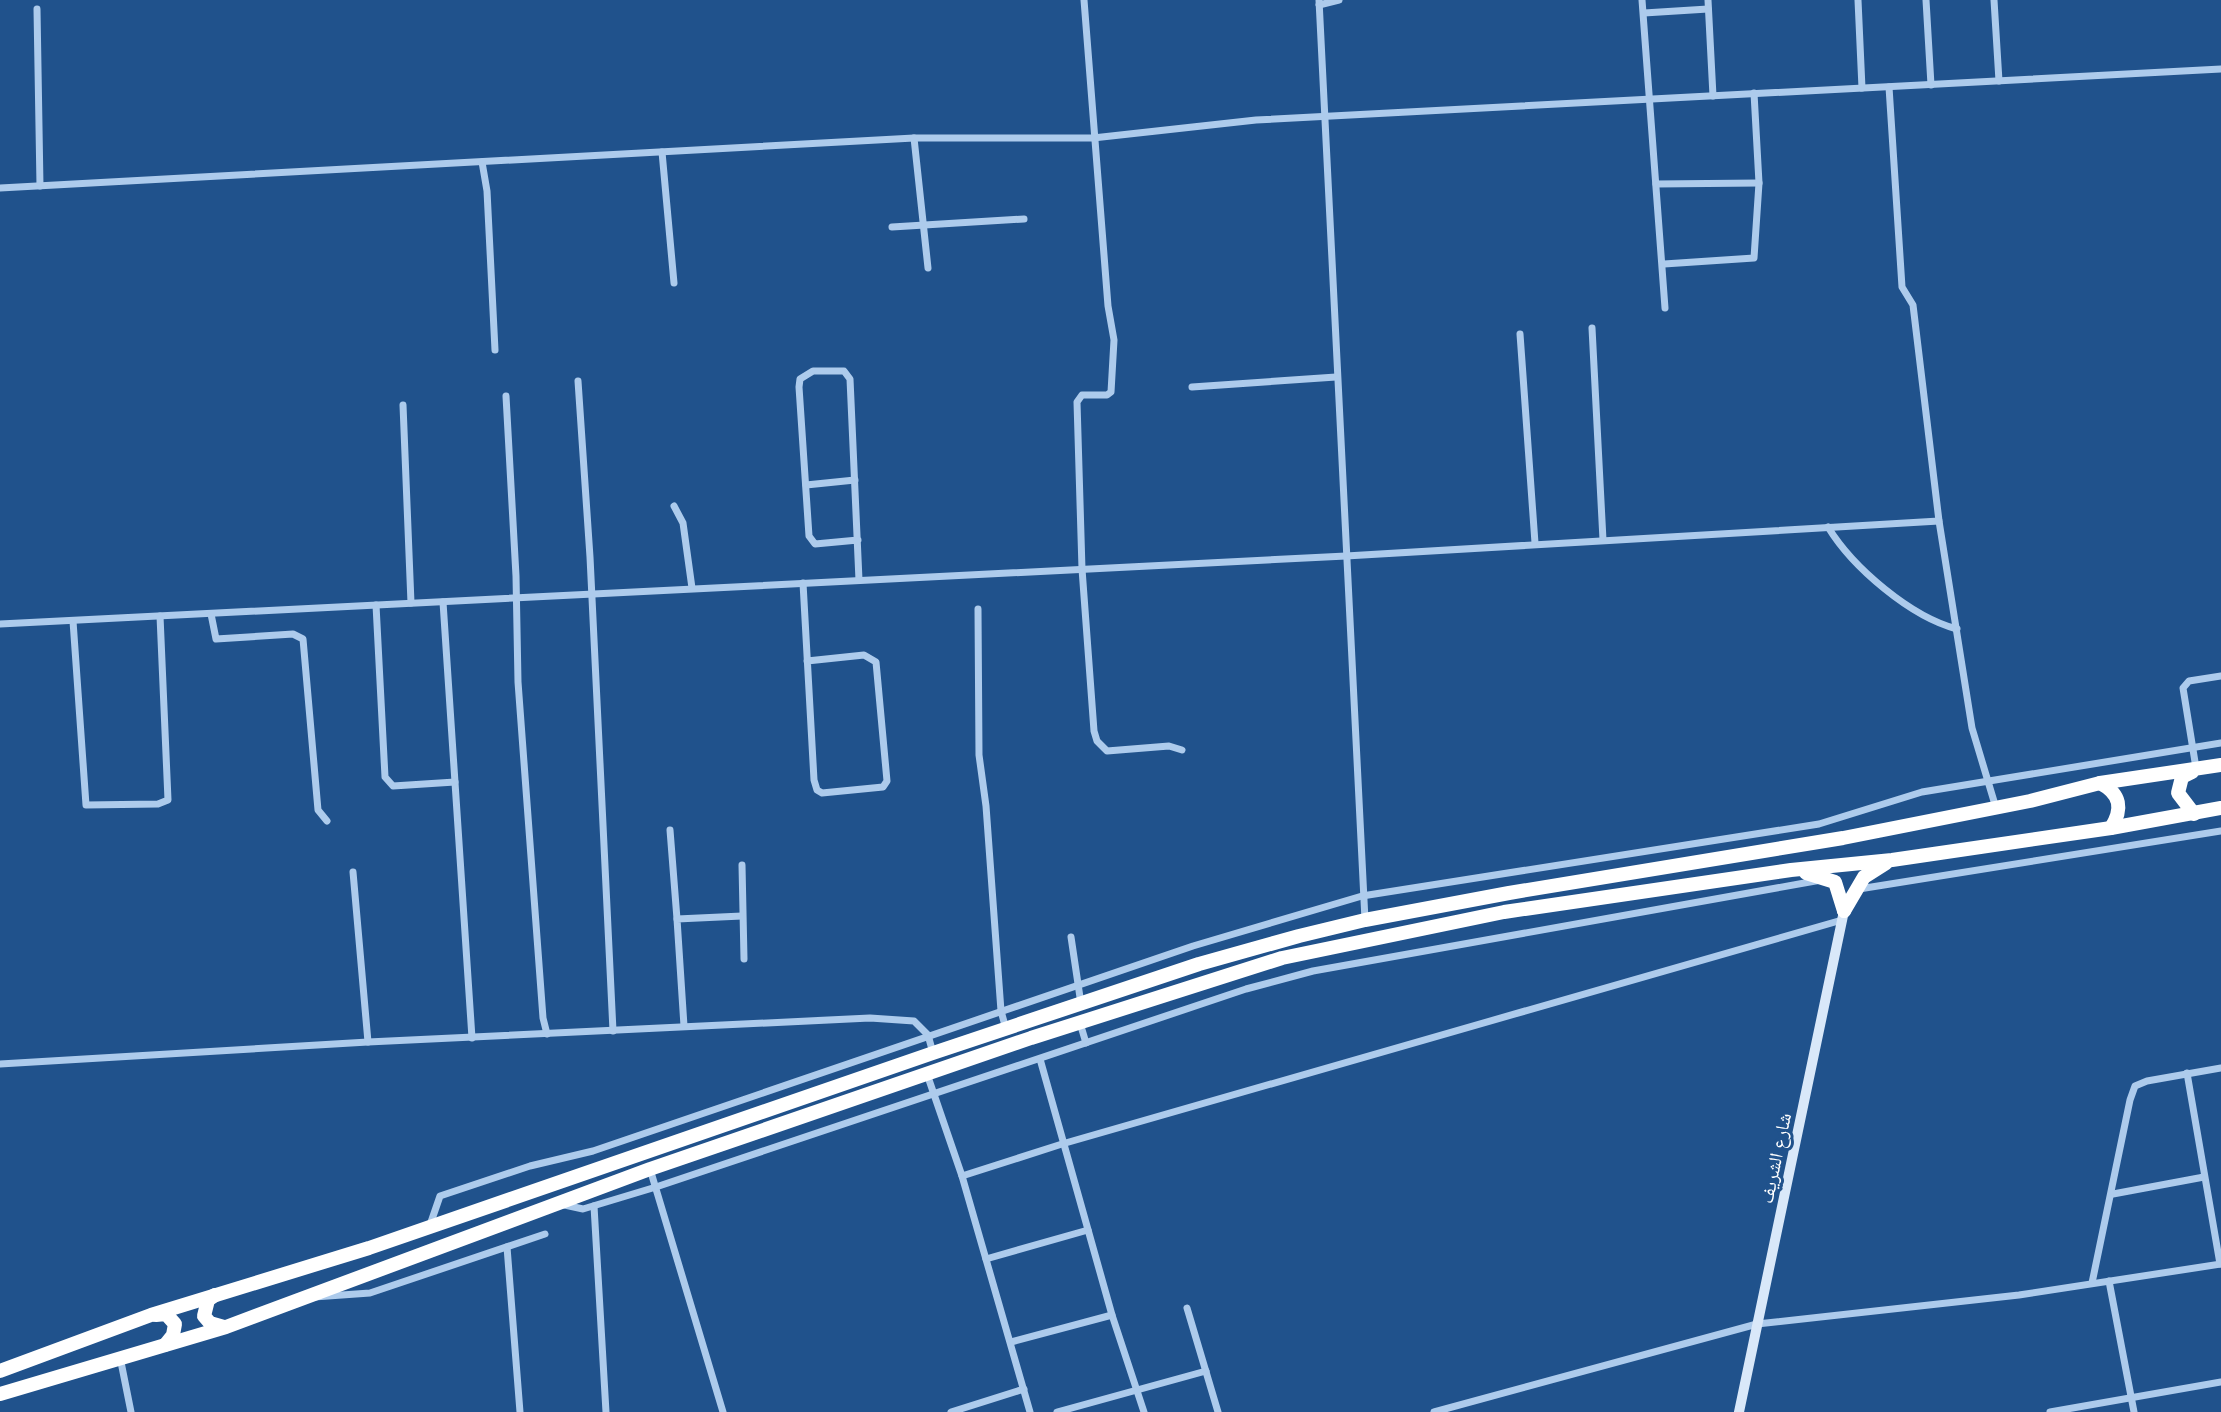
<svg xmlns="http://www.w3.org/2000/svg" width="2221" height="1412" font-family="'Varela Round','Noto Naskh Arabic',sans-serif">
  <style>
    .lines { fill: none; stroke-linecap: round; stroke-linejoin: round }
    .street { stroke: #adcbec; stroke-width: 7 }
    .secondary { stroke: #d9e8f9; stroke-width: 10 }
    .highway { stroke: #fff; stroke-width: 14 }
    .labels { text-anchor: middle; stroke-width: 6; stroke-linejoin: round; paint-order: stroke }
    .street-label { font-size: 19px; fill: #fff; stroke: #20528c }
  </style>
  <rect width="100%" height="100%" fill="#20528c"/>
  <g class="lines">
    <g class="street">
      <path d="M1084,0L1108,306L1114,340L1111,392L1107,395H1082L1077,402L1082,569L1094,731L1097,741L1107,751L1169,746L1182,750"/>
      <path d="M1319,0L1365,920"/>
      <path d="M1642,0L1665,308"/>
      <path d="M1708,0L1713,96"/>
      <path d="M1858,0L1862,88"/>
      <path d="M1926,0L1931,85"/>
      <path d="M1994,0L1999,81"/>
      <path d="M1319,5L1339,0"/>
      <path d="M37,9L40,186"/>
      <path d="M1644,13L1708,9"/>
      <path d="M1889,87L1902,287L1913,305L1939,521L1972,728L1996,808"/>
      <path d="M914,138L928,268"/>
      <path d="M662,152L674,283"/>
      <path d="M482,162L487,191L495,350"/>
      <path d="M1656,184L1759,183"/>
      <path d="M0,188L914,138H1093L1256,120L2221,69"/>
      <path d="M892,227L1024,219"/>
      <path d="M1664,264L1754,258L1759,183L1754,93"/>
      <path d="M1592,328L1603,540"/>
      <path d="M1520,334L1535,543"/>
      <path d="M578,381L590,557L613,1031"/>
      <path d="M1192,387L1336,377"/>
      <path d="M506,396L516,576L518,682L543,1018L547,1034"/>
      <path d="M403,405L411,603"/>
      <path d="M806,485L855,480"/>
      <path d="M674,506L683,523L692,588"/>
      <path d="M1828,527C1853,568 1911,617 1957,629"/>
      <path d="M858,540L815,544L809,536L799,387L800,379L813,371H844L850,379L859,580"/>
      <path d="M803,583L814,780L817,790L822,793L883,787L887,781L876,662L864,655L807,661"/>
      <path d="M443,602L472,1038"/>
      <path d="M376,605L385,777L393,786L455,782"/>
      <path d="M978,609L979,755L986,806L1001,1011L1006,1029"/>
      <path d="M211,614L216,639L293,634L303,639L318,810L327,821"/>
      <path d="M73,621L86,805L158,804L168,800L160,616"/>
      <path d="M0,624L1346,556L1939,521"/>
      <path d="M2196,768L2183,688L2189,681L2221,676"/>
      <path d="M670,830L677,919"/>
      <path d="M742,865L744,959"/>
      <path d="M353,872L368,1042"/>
      <path d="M1859,889L2221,831"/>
      <path d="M1071,937L1081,1004"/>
      <path d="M1080,1023L1086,1043"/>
      <path d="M684,1026L677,919L742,916"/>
      <path d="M1040,1059L1112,1315L1144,1412"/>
      <path d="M0,1064L368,1042L870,1018L914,1021L928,1035L933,1053"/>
      <path d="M2187,1073L2220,1264"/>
      <path d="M927,1074L962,1176L1030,1412"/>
      <path d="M650,1169L723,1412"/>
      <path d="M962,1176L1062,1144L1842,920"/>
      <path d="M2113,1194L2204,1177"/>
      <path d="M560,1204L583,1209L656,1187L1246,989L1313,971L1821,880"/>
      <path d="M594,1206L606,1412"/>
      <path d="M430,1225L440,1196L530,1166L593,1151L1193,946L1362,896L1819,824L1922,792L2221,743"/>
      <path d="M507,1247L520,1412"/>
      <path d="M986,1259L1088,1230"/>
      <path d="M2109,1281L2134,1412"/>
      <path d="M2092,1283L2130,1100L2135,1086L2147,1081L2221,1068"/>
      <path d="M314,1297L370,1293L545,1234"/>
      <path d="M1187,1308L1218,1412"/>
      <path d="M1011,1342L1112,1315"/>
      <path d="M120,1357L131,1412"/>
      <path d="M951,1412L1024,1389"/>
      <path d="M1057,1412L1206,1371"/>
      <path d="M1434,1412L1757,1324L2019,1295L2221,1264"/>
      <path d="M2050,1412L2221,1382"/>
    </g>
    <path class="secondary" d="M1739,1412L1844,911"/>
    <g class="highway">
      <path d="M2192,772L2182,777L2178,793L2194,814"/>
      <path d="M2100,783C2121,794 2123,809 2111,828"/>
      <path d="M1806,873L1835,882L1844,911"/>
      <path d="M1844,911L1864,877L1886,863"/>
      <path d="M215,1295L208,1300L204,1316L210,1323L224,1327"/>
      <path d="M156,1315L166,1314L175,1324L173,1335L165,1345"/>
      <path d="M0,1371L151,1315L369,1248L933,1053L1199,964L1299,936L1365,920L1509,893L1843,838L2030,801L2100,783L2221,765"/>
      <path d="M0,1394L226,1327L650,1169L1031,1038L1282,958L1504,912L1791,870L1892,860L2111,828L2221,808"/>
    </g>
  </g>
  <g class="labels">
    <g class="street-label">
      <text transform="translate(1775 1158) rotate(-78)" y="7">شارع الشريف</text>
    </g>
  </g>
</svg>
